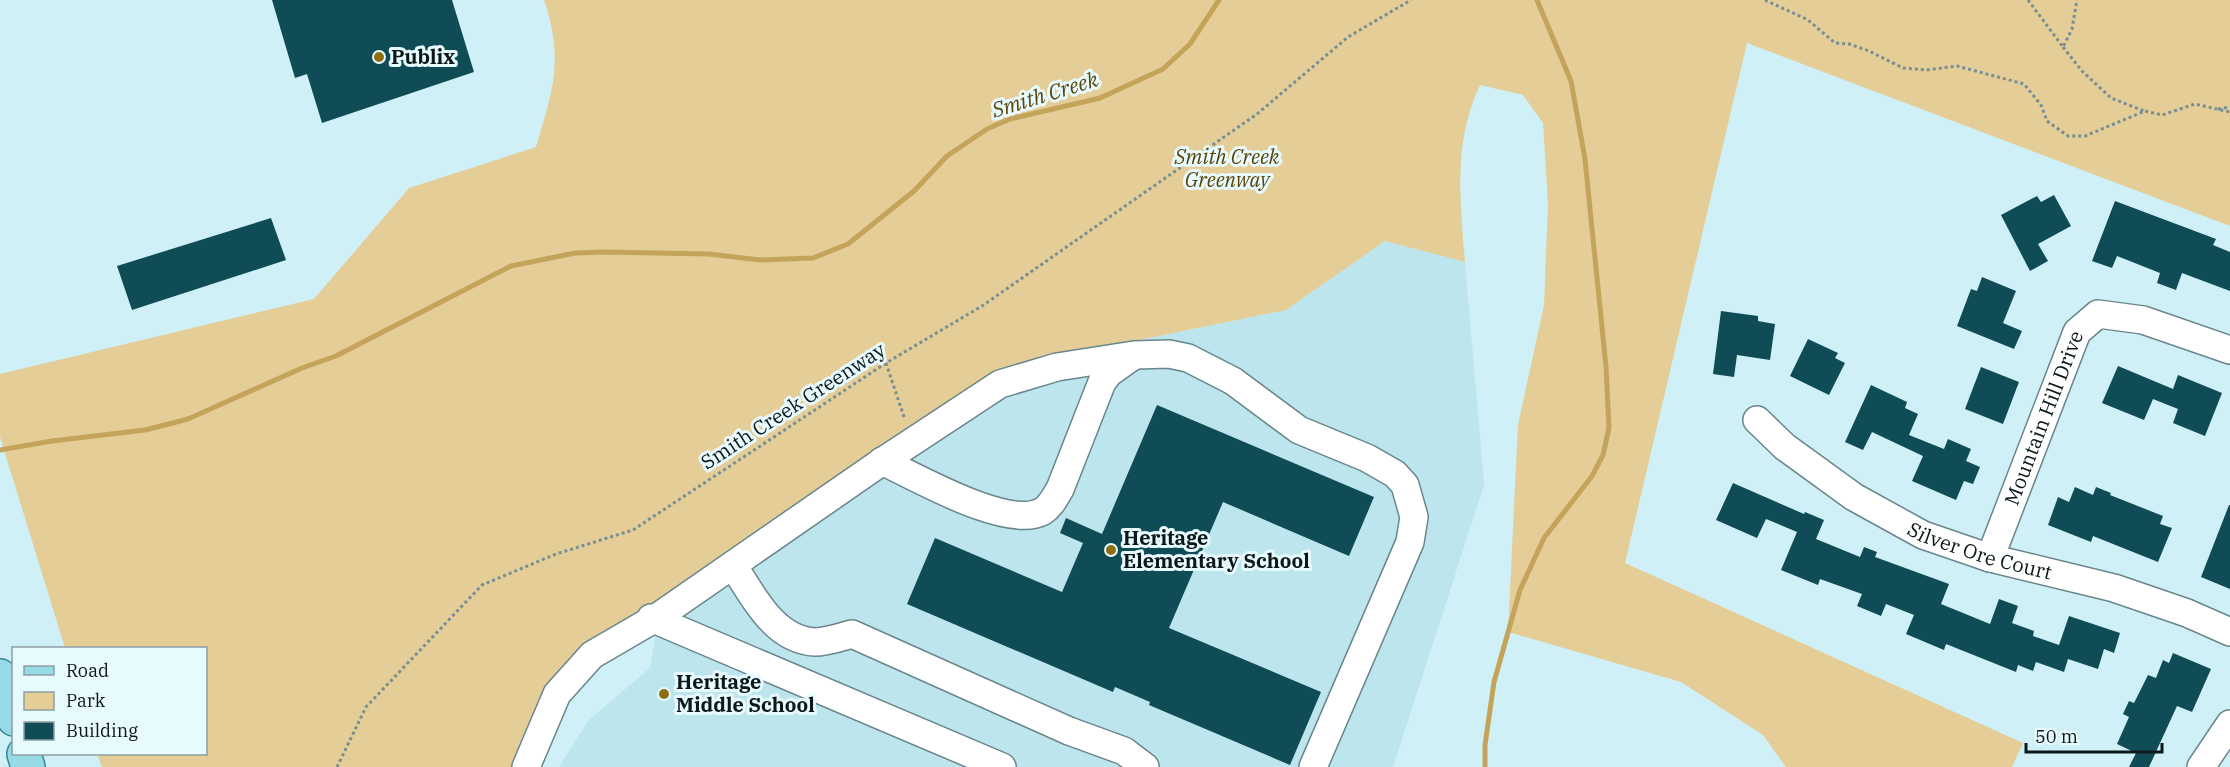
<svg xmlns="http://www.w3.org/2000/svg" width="2230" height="767" font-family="'IBM Plex Serif',serif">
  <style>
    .built { fill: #bce5ed }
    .green { fill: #e5cd97 }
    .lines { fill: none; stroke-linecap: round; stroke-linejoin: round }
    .stream { stroke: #c4a45a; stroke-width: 5 }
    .building { fill: #104c55 }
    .minor-casing { stroke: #69868c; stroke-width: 30 }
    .major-casing { stroke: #378693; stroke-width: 36 }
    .path { stroke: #778e92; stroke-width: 3; stroke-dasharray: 3 3; stroke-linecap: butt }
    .minor { stroke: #fff; stroke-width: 27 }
    .major { stroke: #95dae5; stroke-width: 33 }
    .poi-dot { fill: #8f6e12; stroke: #e7fafe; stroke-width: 2 }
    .labels { text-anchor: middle; stroke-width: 6; stroke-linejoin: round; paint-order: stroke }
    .poi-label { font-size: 20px; font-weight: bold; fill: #0b1719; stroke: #e7fafe; text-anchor: start }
    .park-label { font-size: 20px; font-style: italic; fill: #584305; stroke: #e7fafe }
    .street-label { font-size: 20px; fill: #0b1719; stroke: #e7fafe }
    .water-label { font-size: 21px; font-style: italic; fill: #5a4407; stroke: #e7fafe }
  </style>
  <rect width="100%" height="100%" fill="#cff0f6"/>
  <path class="built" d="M1385,241L1465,262L1484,485L1393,767H559L589,720L650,668L659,616L1052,358L1286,310Z"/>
  <path class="green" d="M544,0H2230V226L1747,43L1625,563L2023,743L2012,767H1786L1763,735L1681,682L1508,632L1518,425L1544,305L1548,204L1543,123L1523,95L1480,85C1453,141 1460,202 1465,262L1385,241L1286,310L1052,358L592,655L519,767H102L97,754H206V648H65L0,437V374L314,299L409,188L536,147C553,90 564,59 544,0Z"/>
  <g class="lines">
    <g class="stream">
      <path d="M0,450L52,441L145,430L188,419L302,368L336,356L511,266L575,253L605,252L709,254L760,260L813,258L848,244L914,191L947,156L987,129L1010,119L1100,98L1163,69L1190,44L1219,0"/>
      <path d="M1485,767V745L1494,682L1520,590L1544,538L1592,476L1603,455L1609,428L1606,367L1585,159L1571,81L1537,0"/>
    </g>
  </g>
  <g class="building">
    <path d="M272,0H452L474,72L322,123L307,74L295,78Z"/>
    <path d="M2054,195L2071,226L2038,244L2048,261L2030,271L2001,215L2037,196L2041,202Z"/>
    <path d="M2115,201L2216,239L2213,245L2230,252V291L2182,273L2176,290L2157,283L2160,273L2117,256L2112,268L2092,261Z"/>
    <path d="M271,218L286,260L132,310L117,266Z"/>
    <path d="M1982,277L2016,291L2003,323L2022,331L2014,349L1957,326L1971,289L1977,291Z"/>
    <path d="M1721,311L1758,316V321L1775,324L1770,360L1737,355L1734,377L1713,374Z"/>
    <path d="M1808,339L1838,353L1835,358L1845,363L1829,395L1790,376Z"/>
    <path d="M2118,366L2173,389L2178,375L2222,393L2205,436L2173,423L2178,409L2153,399L2144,420L2102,403Z"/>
    <path d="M1981,367L2019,382L2003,424L1965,409Z"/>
    <path d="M1871,385L1907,402L1905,408L1918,414L1909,435L1944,449L1948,439L1971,449L1966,461L1980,467L1973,484L1964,481L1956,500L1912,481L1923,456L1872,432L1863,450L1845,442Z"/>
    <path d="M1157,405L1374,497L1349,556L1223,502L1169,628L1321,692L1290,765L1149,705L1150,702L1115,687L1113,692L907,604L935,538L1062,592L1083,543L1060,533L1066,518L1102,534Z"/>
    <path d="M1733,483L1804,514L1805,512L1824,520L1816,539L1860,557L1864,547L1877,552L1875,557L1949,584L1941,604L1990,624L1999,599L2018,606L2012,623L2034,631L2033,636L2059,645L2069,616L2120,633L2114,653L2104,649L2098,669L2068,659L2064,672L2036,662L2033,671L2018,665L2016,672L1946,644L1944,650L1906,634L1914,615L1886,604L1881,616L1857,606L1862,594L1820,579L1818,585L1781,570L1797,532L1766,519L1757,538L1716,520Z"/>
    <path d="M2075,487L2093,495L2096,487L2111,493L2110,495L2163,516L2160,524L2172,528L2158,562L2093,536L2091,542L2048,525L2058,497L2069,502Z"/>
    <path d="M2229,505H2230V589L2201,577Z"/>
    <path d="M2173,653L2211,669L2192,712L2177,706L2149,767H2129L2136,753L2117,744L2129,717L2123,714L2129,701L2134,703L2148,675L2156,678L2163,660L2169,663Z"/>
  </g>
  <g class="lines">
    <g class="minor-casing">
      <g id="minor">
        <path id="s1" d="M1757,420L1785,447L1854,497L1923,535L1990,558L2114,588L2187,613L2230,632"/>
        <path d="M882,461C916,477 1009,531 1043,511C1051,506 1055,497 1060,489L1102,382L1109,373L1133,356"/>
        <path id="s2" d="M1990,558L2077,332L2098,314L2143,320L2230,350"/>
        <path d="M733,565C753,596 774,640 815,642C827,642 841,637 852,634L1069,731L1124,751L1145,767"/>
        <path d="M651,618L1002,767"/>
        <path d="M526,767L557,694L592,655L659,616L877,465L1000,384L1057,367L1134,355L1169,354L1188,358L1233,381L1299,430L1367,458L1395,474L1405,485L1414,517L1410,542L1313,767"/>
        <path d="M2201,767L2230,724"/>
      </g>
    </g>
    <g class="major-casing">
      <g id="major">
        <path d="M0,676L14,719"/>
        <path d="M24,754L28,767"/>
      </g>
    </g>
    <g class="path">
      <path d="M1765,0L1808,20L1835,43L1849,44L1869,51L1903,68L1926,70L1957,66L2024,84L2041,105L2047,121L2068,136H2085L2145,111L2162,115L2195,104L2230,112"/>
      <path d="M2028,0L2063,47L2072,29L2077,0"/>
      <path d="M2063,47L2082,71L2111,98L2144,111"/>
      <path d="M2218,109L2230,107"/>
      <path d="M886,363L905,420"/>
      <path d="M337,767L366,707L482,585L556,554L633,530L886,363L982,306L1257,114L1348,37L1411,0"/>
    </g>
    <use href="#minor" class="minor"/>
    <use href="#major" class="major"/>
  </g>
  <g class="poi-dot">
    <circle cx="379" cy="57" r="6"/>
    <circle cx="1111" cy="550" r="6"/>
    <circle cx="664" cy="694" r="6"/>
  </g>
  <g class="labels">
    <g class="poi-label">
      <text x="391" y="64">Publix</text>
      <text x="1123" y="545">Heritage<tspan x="1123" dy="23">Elementary School</tspan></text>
      <text x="676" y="689">Heritage<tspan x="676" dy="23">Middle School</tspan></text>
    </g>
    <g class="park-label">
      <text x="1227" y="164">Smith Creek<tspan x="1227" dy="23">Greenway</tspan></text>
    </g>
    <g class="street-label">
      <text transform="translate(793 406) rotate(-33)" y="7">Smith Creek Greenway</text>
      <text dy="7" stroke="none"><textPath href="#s2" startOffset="150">Mountain Hill Drive</textPath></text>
      <text dy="7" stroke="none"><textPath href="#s1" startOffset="262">Silver Ore Court</textPath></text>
    </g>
    <g class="water-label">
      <text transform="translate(1045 95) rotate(-17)" y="7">Smith Creek</text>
    </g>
  </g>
  <rect x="12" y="647" width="195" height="108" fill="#e7fafe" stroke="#8f9fa2" stroke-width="1.5"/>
  <rect x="24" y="666" width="30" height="9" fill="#95dae5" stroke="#8f9fa2" stroke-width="1.5"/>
  <text x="66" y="677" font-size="18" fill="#0b1719">Road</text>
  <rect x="24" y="692" width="30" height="18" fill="#e5cd97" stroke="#8f9fa2" stroke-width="1.5"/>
  <text x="66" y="707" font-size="18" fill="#0b1719">Park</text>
  <rect x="24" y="722" width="30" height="18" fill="#104c55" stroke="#8f9fa2" stroke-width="1.5"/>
  <text x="66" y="737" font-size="18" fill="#0b1719">Building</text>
  <path d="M2026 743v9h136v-9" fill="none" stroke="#0b1719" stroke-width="3"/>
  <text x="2035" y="743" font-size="18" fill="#0b1719" stroke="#e7fafe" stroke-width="4.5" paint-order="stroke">50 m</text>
</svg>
